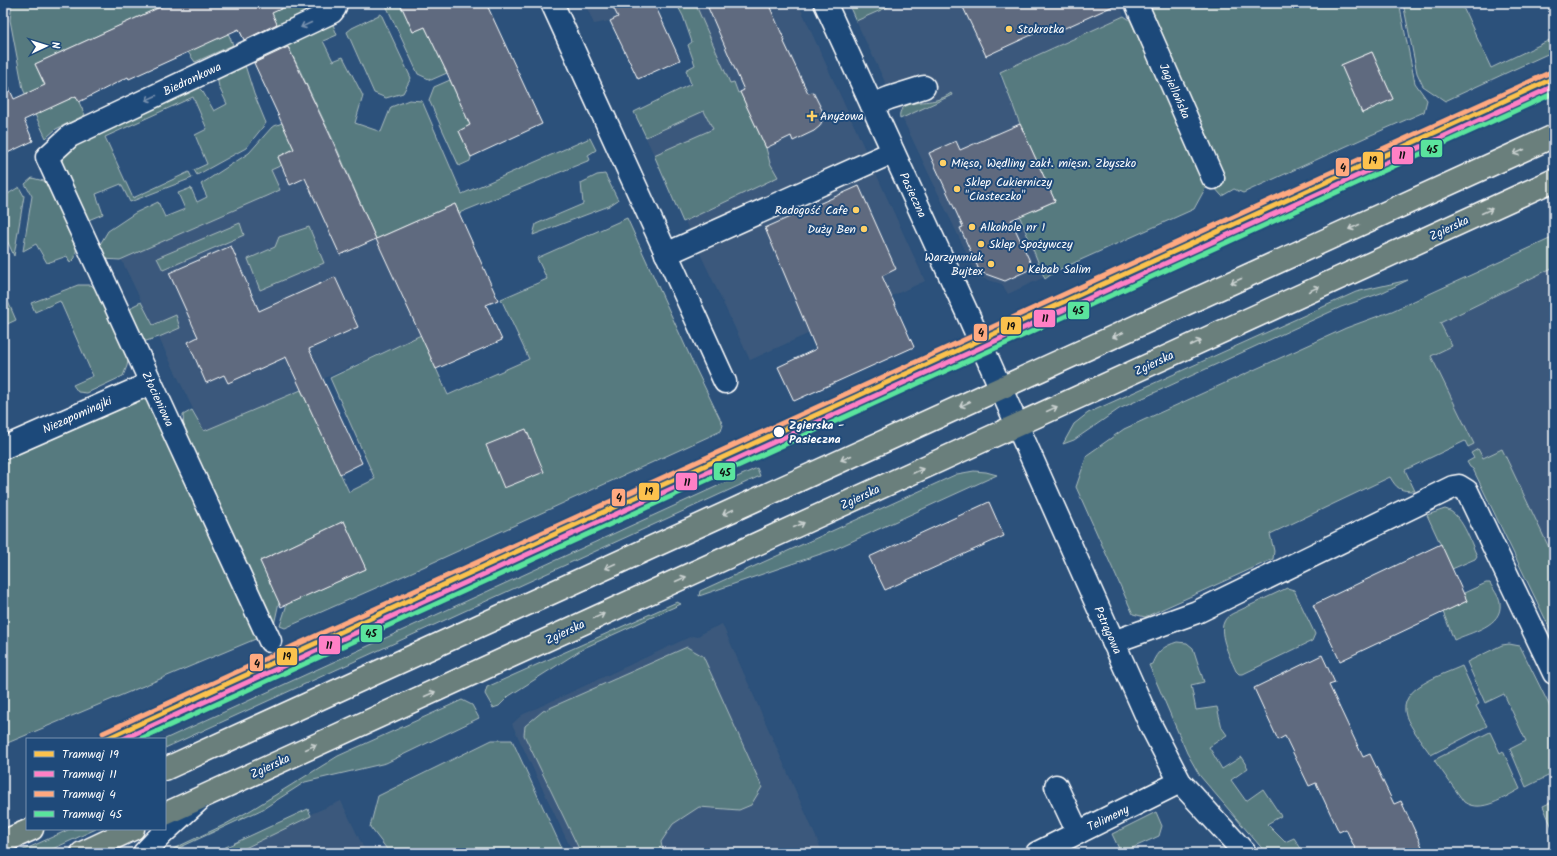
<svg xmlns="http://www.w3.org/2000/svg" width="1557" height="856" font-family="Kalam,sans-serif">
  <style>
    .built { fill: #3b597c }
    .green { fill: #577a7f; stroke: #abbcbf; fill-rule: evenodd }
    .building { fill: #5f6b7f; stroke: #fff }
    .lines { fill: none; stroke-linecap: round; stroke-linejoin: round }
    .minor-casing { stroke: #fff; stroke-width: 25 }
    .major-casing { stroke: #fff; stroke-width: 25 }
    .minor { stroke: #1f4a7a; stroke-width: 22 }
    .major { stroke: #6b7f7c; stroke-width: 22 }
    .tram-1-casing { stroke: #1f4a7a; stroke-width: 8 }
    .tram-2-casing { stroke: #1f4a7a; stroke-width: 8 }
    .tram-3-casing { stroke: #1f4a7a; stroke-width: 8 }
    .tram-4-casing { stroke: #1f4a7a; stroke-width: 8 }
    .tram-1 { stroke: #fcc24d; stroke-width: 5 }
    .tram-2 { stroke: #ff80c5; stroke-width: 5 }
    .tram-3 { stroke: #ffa980; stroke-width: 5 }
    .tram-4 { stroke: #5ae49d; stroke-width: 5 }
    .oneway { stroke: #7992af }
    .oneway2 { stroke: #cbd2d1 }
    .poi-dot { fill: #ffd166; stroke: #1f4a7a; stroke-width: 1.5 }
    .stop-dot { fill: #fff; stroke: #1f4a7a; stroke-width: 1.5 }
    .labels { text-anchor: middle; stroke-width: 4; stroke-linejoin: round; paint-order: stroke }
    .poi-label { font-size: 12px; fill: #fff; stroke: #1f4a7a; text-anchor: start }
    .street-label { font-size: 12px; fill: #fff; stroke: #1f4a7a }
    .stop-label { font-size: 12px; font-weight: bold; fill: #fff; stroke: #1f4a7a; text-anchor: start }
    .line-badge { stroke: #1f4a7a; stroke-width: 1.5 }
    .pale-badge-label { font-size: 11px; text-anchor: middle; font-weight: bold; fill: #111 }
  </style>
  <rect width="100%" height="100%" fill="#2c517b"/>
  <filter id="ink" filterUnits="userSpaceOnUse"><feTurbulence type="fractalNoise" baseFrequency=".025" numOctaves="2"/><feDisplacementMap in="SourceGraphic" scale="8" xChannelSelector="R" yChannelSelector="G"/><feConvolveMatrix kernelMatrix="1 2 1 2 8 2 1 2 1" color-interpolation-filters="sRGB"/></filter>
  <g filter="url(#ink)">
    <g class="built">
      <path d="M585,3H646L610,21L594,24Z"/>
      <path d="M676,3H798L925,281L750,360L640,125L726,85Z"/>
      <path d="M897,3H1119L1124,16L998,73L1083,259L1008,294L1002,284L978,277L856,21Z"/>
      <path d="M334,142L421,335L204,432L112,240Z"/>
      <path d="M1554,237V619L1468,447L1400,307Z"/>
      <path d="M722,624L823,853H573L512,724L522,715L692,636L697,637L704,632Z"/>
      <path d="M341,801L366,853H213L308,809L311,814Z"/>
    </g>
    <g class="green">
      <path d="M12,3H169L35,64L54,106L76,96L85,115L56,129L46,138L23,89L10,20Z"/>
      <path d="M272,3H313L303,13L244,39L235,23Z"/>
      <path d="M385,3H400L413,32L425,27L447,73L431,80L418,74Z"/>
      <path d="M676,3H695L730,83L734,82L738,93L740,92L766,148L770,163L778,177L683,222L654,155L713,129L704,111L646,137L634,112L691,84L686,70L695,65L688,45L692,42L683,16Z"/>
      <path d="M848,3H897L856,21Z"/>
      <path d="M1143,3H1399L1415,83L1427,100L1424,112L1371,135L1243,193L1234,189L1222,196L1213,186L1225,179ZM1372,52L1393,99L1362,113L1341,65Z"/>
      <path d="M1403,3H1461L1491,68L1554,38V51L1445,101L1423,86L1417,73Z"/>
      <path d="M381,14L411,78L403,93L386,98L374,93L347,32L352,28Z"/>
      <path d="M1124,16L1130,20L1207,185L1194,209L1056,271L1045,279L996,158L990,136L997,134L1033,211L1055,201L1020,124L1000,72Z"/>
      <path d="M332,22L337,35L323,41L333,61L343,57L363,96L355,123L381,132L391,107L409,100L422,101L462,194L590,138L596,150L588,155L590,160L459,213L455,204L376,239L334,142L289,48L254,63L251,57Z"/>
      <path d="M226,28L233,45L195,62L188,52Z"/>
      <path d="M244,62L254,94L266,123L246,148L197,175L194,170L207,164L195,135L207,129L193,97L105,137L133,198L189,172L192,178L130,202L121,184L96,194L103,214L86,221C79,206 63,178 62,163C62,156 64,151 67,145L195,84L203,92L214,111L227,104L219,87L217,77Z"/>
      <path d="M450,80L470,125L459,131L471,157L470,161L459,166L429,100L434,87Z"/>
      <path d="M951,93L952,95L900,119C896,100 926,103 936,100C941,99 947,96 951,93Z"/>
      <path d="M282,123L294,149L278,157L282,165L271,170L280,190L120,260L103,259L99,246L108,231L135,213L158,202L165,217L185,209L178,193L191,188L197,202L207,197L201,184L249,153L272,127Z"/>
      <path d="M605,174L618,200L609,206L533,235L536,224L583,204L581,183L597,175Z"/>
      <path d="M32,178L44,181L53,187L77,245L75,258L70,263L67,256L47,263L36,244L23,251L32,196L25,184Z"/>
      <path d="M19,187L24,196L14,256L3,231V197Z"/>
      <path d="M627,218L693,363L723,425L721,431L412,572L285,628L280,626L287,604L366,569L344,521L260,561L279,602L274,625L185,439L183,415L192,410L204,431L301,390L349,492L375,479L330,378L421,335L448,395L529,359L501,299L547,279L537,258Z"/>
      <path d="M240,223L244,235L163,270L157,258Z"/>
      <path d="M309,227L324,263L260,290L248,259L275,247L279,237Z"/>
      <path d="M1554,237V267L1440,323L1452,346L1431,356L1474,444L1468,447L1465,441L1405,470L1415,491C1400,491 1397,489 1390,477L1270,534L1274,551L1273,559L1145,617L1133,614L1076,487L1087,455L1124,429L1346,328L1392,311Z"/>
      <path d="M1408,280L1381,293L1341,307L1119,409L1074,440L1063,444L1074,424L1088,413L1356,292Z"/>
      <path d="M78,285H91L101,294L129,356L127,366L123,376L87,393L78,392L73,385L93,376L60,301L35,312L31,303Z"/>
      <path d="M6,297L16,320L3,326V299Z"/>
      <path d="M141,302L153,325L176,315L180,328L159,337L143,342L129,312L133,306Z"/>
      <path d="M134,399H143L150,403L258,638L5,744L3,739V459Z"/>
      <path d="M1478,449L1483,458L1502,449L1554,558V637L1473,469L1470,467L1467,462L1474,458L1471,453Z"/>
      <path d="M757,468L760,476L165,748V739Z"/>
      <path d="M974,471L986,472L997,475L835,549L699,596L700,591L957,474Z"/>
      <path d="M1445,509C1462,513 1470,541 1477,556L1475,559L1452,569L1427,515Z"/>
      <path d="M1486,583H1490C1493,589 1499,596 1500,603C1503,626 1471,632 1454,640L1443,612L1467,601L1464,593Z"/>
      <path d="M1287,588L1294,590L1315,634L1312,641L1243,674H1239L1236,671C1231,660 1218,634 1224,622C1226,617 1231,614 1236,612Z"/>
      <path d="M677,602L681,604L586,647L509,696L499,706L493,708L485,694L487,687Z"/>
      <path d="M1177,642L1187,643L1193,648L1204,682L1191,685L1196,710L1217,707L1222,728L1227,735L1209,747L1222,769L1241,757L1248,768L1231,780L1246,801L1263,789L1281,816L1267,824L1285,842L1294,838L1304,853H1266L1200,776L1187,753L1149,665L1152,664C1157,651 1164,646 1177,642Z"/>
      <path d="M1509,644L1520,646L1554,715V773L1526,787L1510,749L1526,741L1504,694L1485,703L1467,662L1502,645Z"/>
      <path d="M687,647L703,656L762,787L751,805L739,810L699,807L673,824L661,842L663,853H581L524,735L525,726L543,711Z"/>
      <path d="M1462,666L1479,704L1476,706L1487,726L1431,755C1424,745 1410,727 1406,716C1397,687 1443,675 1462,666Z"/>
      <path d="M462,700L472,705L479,718L386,763L305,782L263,809L168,853L175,848L224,825L251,810L338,756Z"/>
      <path d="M1490,732L1500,753L1503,751L1520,789C1505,797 1481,814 1464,802L1434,760Z"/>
      <path d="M492,740H512L564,853H390L370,827L378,796Z"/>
      <path d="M1554,801V832L1543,806Z"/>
      <path d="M308,809L311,816L235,853H213Z"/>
      <path d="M1156,812L1162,826L1159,836L1121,853L1112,834Z"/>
      <path d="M70,829H96L44,853H17Z"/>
    </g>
    <g class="building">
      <path d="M169,3H294L272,13L277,24L244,40L239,29L129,79L128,77L79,102L76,96L24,120L33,141L3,155V75L14,99L45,85L35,64Z"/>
      <path d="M400,3H486L542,124L471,157L459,131L470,125L447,73L425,27L413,32Z"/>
      <path d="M611,3H654L680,60L638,79L610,21L618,17Z"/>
      <path d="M706,3H768L785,41L784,42L808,93L813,92L822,110L823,118L820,126L814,131L793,141L791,136L766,148L740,92L744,90Z"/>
      <path d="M961,3H1120L1056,32L1053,25L986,56Z"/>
      <path d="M288,47L330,135L376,239L455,204L498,300L486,305L502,340L436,369L376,239L340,255L305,178L290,185L278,157L294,149L254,63Z"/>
      <path d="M1372,52L1393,99L1362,113L1341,65Z"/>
      <path d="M1020,124L1055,201L1011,220L1033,268L1005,281L980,272L960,228L963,227L929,153L956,141L960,150Z"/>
      <path d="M859,186L896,269L882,276L914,347L794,401L778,367L816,349L765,228Z"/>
      <path d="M231,246L259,311L335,277L358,327L309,349L362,463L340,474L286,357L228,383L224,375L206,383L188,342L198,337L169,273Z"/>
      <path d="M526,429L544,472L504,488L486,445Z"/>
      <path d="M989,502L1004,536L885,590L869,557Z"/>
      <path d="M344,521L366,569L281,607L260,561Z"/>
      <path d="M1441,544L1467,601L1340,661L1313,605Z"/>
      <path d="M1322,655L1335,683L1329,685L1363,757L1370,754L1394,804L1401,801L1425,853H1357L1346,829L1339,832L1316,783L1309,786L1285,736L1278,740L1254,688Z"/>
    </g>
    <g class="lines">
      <g class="minor-casing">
        <g id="minor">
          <path d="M552,3L725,382"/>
          <path d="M825,3L969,317L1150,724L1180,782L1245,853"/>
          <path d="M1136,3L1213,178"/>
          <path d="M872,105L889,98L924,87"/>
          <path d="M666,254L893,152"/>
          <path d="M3,448L151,383"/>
          <path d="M270,641L47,157L70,136L332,12L335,8V3"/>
          <path d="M1113,642L1197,612L1453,487L1459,486L1467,491L1554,673"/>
          <path d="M1056,786L1078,833"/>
          <path d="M144,853L162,834L199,800"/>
          <path d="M1037,853L1180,782"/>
        </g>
      </g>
      <g class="major-casing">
        <g id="major">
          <path d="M165,769L1554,136"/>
          <path d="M165,814L1554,180"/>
          <path d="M3,842L32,829"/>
          <path d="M82,853L133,829"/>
        </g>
      </g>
      <use href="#minor" class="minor"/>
      <use href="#major" class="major"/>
      <g class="tram-1-casing">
        <path id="tram-1" d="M106,739L1554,78"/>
      </g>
      <g class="tram-2-casing">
        <path id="tram-2" d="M123,739L1554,86"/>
      </g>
      <g class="tram-3-casing">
        <path id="tram-3" d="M103,733L1551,72"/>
      </g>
      <g class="tram-4-casing">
        <path id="tram-4" d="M140,739L1554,93"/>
      </g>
      <use href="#tram-1" class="tram-1"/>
      <use href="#tram-2" class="tram-2"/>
      <use href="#tram-3" class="tram-3"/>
      <use href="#tram-4" class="tram-4"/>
    </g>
    <defs><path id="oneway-shaft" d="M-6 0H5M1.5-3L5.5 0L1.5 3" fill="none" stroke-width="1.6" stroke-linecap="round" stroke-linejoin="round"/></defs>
    <g class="oneway">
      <use href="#oneway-shaft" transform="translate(306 25) rotate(155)"/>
      <use href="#oneway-shaft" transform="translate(151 98) rotate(155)"/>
    </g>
    <g class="oneway2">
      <use href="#oneway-shaft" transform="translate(1519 152) rotate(155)"/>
      <use href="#oneway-shaft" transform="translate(1487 211) rotate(-25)"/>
      <use href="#oneway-shaft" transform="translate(1354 227) rotate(156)"/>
      <use href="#oneway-shaft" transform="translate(1236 281) rotate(156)"/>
      <use href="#oneway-shaft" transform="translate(1314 289) rotate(-25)"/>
      <use href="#oneway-shaft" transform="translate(1118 335) rotate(156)"/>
      <use href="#oneway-shaft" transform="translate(1196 343) rotate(-25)"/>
      <use href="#oneway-shaft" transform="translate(965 404) rotate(155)"/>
      <use href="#oneway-shaft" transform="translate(1052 409) rotate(-25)"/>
      <use href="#oneway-shaft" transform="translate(846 458) rotate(155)"/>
      <use href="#oneway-shaft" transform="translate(918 471) rotate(-25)"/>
      <use href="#oneway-shaft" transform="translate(728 512) rotate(155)"/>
      <use href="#oneway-shaft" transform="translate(799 525) rotate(-25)"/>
      <use href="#oneway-shaft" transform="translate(610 566) rotate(155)"/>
      <use href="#oneway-shaft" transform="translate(681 579) rotate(-24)"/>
      <use href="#oneway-shaft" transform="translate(599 616) rotate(-25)"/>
      <use href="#oneway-shaft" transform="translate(430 694) rotate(-24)"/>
      <use href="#oneway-shaft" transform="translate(311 747) rotate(-25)"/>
    </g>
  </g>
  <g class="poi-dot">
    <circle cx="1009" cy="29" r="4"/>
    <path d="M810 110h4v4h4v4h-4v4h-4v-4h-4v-4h4z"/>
    <circle cx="943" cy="163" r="4"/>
    <circle cx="957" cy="189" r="4"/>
    <circle cx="856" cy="210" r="4"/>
    <circle cx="972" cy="227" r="4"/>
    <circle cx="864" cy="229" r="4"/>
    <circle cx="981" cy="244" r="4"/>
    <circle cx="991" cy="264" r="4"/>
    <circle cx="1020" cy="269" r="4"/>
  </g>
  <circle class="stop-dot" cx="779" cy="432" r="6"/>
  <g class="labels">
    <g class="poi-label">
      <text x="1017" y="33">Stokrotka</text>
      <text x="820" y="120">Anyżowa</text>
      <text x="951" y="167">Mięso, Wędliny zakł. mięsn. Zbyszko</text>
      <text x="965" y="186">Sklep Cukierniczy<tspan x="965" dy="14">"Ciasteczko"</tspan></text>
      <text x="848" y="214" text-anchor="end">Radogość Cafe</text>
      <text x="980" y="231">Alkohole nr 1</text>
      <text x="856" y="233" text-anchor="end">Duży Ben</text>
      <text x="989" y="248">Sklep Spożywczy</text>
      <text x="983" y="261" text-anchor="end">Warzywniak<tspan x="983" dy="14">Bujtex</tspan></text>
      <text x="1028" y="273">Kebab Salim</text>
    </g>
    <g class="street-label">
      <text transform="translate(192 79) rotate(-25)" y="4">Biedronkowa</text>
      <text transform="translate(1175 91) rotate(66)" y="4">Jagiellońska</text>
      <text transform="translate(913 195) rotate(65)" y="4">Pasieczna</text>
      <text transform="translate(1449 228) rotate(-25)" y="4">Zgierska</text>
      <text transform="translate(1154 363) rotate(-25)" y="4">Zgierska</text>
      <text transform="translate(158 399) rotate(65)" y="4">Złocieniowa</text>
      <text transform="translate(77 415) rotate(-24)" y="4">Niezapominajki</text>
      <text transform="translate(860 497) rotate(-25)" y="4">Zgierska</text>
      <text transform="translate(1108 630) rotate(66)" y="4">Pstrągowa</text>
      <text transform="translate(565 632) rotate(-25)" y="4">Zgierska</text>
      <text transform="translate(270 766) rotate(-25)" y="4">Zgierska</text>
      <text transform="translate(1108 818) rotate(-26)" y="4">Telimeny</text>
    </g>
    <g class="stop-label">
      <text x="789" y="429">Zgierska -<tspan x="789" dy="14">Pasieczna</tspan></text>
    </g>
  </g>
  <g class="line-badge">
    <rect x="1420" y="139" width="23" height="19" rx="4" fill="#5ae49d"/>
    <rect x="1391" y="146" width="23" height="19" rx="4" fill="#ff80c5"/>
    <rect x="1362" y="151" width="22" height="19" rx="4" fill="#fcc24d"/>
    <rect x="1335" y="157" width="15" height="20" rx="4" fill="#ffa980"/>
    <rect x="1067" y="301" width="23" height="19" rx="4" fill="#5ae49d"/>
    <rect x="1033" y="309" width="23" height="19" rx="4" fill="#ff80c5"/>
    <rect x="1000" y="316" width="22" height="19" rx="4" fill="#fcc24d"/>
    <rect x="973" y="323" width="15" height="19" rx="4" fill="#ffa980"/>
    <rect x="713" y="462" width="23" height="19" rx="4" fill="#5ae49d"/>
    <rect x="675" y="472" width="23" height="19" rx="4" fill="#ff80c5"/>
    <rect x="638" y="482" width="22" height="19" rx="4" fill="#fcc24d"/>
    <rect x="611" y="488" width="15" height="19" rx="4" fill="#ffa980"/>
    <rect x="360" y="624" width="23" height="19" rx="4" fill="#5ae49d"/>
    <rect x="318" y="635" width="23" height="20" rx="4" fill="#ff80c5"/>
    <rect x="276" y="647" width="22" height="19" rx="4" fill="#fcc24d"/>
    <rect x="249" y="653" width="15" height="19" rx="4" fill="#ffa980"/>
  </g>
  <g class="pale-badge-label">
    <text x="1432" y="153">45</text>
    <text x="1402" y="159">11</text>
    <text x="1373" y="164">19</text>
    <text x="1343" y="171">4</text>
    <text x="1078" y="314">45</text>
    <text x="1045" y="322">11</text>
    <text x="1011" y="330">19</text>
    <text x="981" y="336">4</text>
    <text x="725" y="476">45</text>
    <text x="687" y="486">11</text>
    <text x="649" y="495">19</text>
    <text x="619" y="501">4</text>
    <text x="371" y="637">45</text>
    <text x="329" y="649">11</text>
    <text x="287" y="660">19</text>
    <text x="257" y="667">4</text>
  </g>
  <rect width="1557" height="856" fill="none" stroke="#1f4a7a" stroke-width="16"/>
  <rect x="8" y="8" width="1541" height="840" fill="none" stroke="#fff" stroke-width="1.5" filter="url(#ink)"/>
  <rect x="26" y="738" width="140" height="92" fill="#1f4a7a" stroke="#7992af"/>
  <rect x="34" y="751" width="20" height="6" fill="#fcc24d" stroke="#7992af"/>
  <text x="62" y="758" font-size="12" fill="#ffffff">Tramwaj 19</text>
  <rect x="34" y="771" width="20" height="6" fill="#ff80c5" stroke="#7992af"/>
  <text x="62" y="778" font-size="12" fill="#ffffff">Tramwaj 11</text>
  <rect x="34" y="791" width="20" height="6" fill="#ffa980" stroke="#7992af"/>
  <text x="62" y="798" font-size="12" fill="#ffffff">Tramwaj 4</text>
  <rect x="34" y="811" width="20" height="6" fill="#5ae49d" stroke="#7992af"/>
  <text x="62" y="818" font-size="12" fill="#ffffff">Tramwaj 45</text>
  <g transform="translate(46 46) rotate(86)" stroke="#1f4a7a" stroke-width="3" paint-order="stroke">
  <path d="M0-3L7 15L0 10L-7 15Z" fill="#ffffff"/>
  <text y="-6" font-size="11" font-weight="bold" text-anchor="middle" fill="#ffffff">N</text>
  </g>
</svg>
